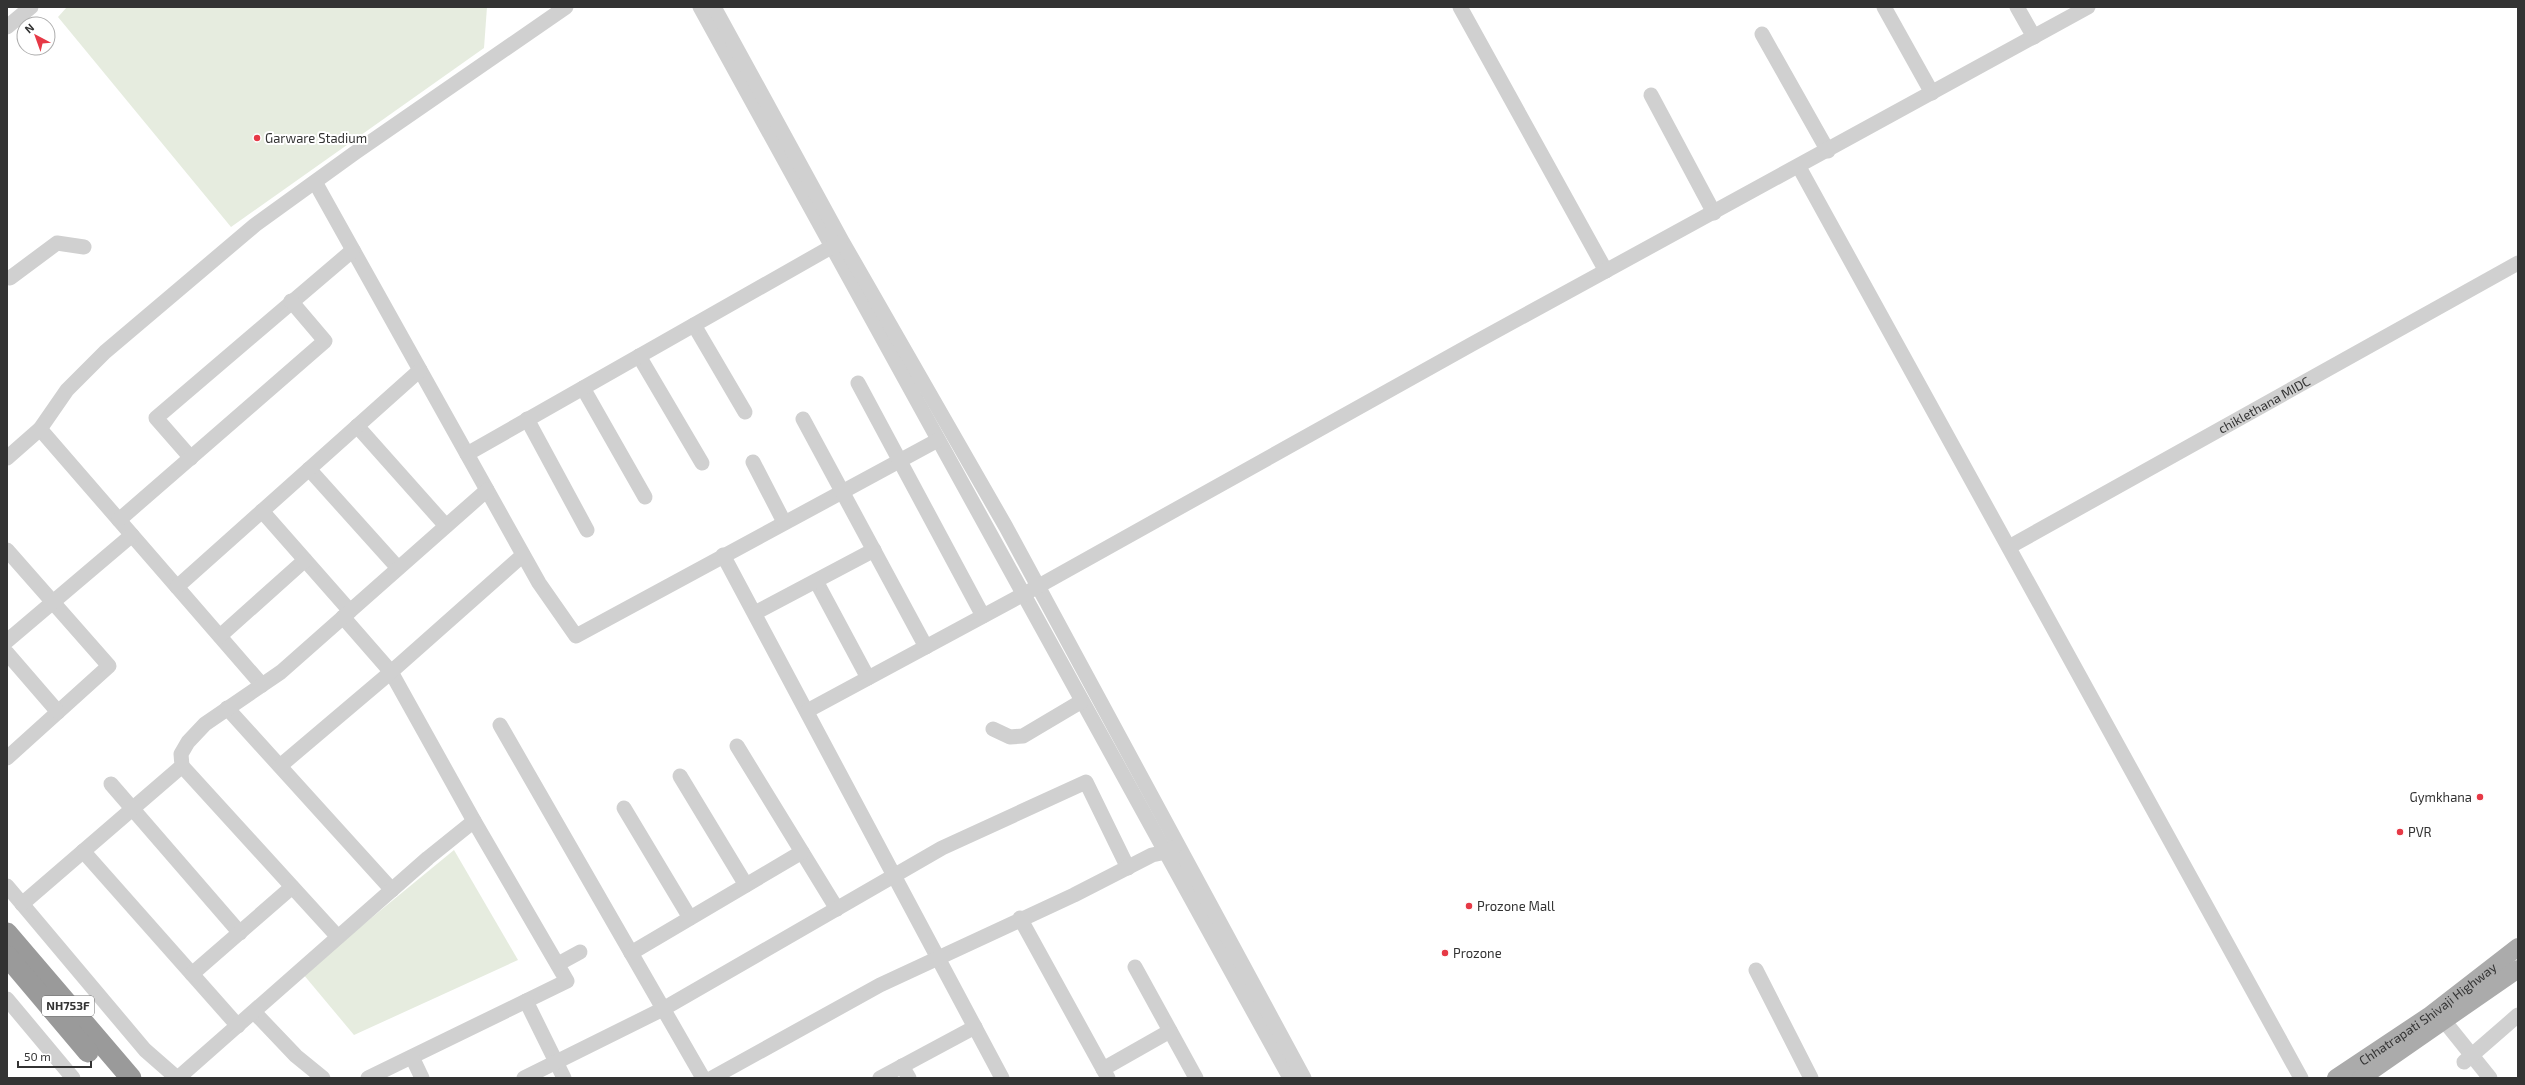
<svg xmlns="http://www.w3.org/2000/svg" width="2525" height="1085" font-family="'Exo 2',sans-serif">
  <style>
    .green { fill: #e6ecdf }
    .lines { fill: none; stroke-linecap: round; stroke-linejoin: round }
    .minor { stroke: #d0d0d0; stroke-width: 15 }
    .major { stroke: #ababab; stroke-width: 18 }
    .highway { stroke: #9a9a9a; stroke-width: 21 }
    .poi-dot { fill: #e63946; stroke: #fff; stroke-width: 1.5 }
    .labels { text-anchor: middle; stroke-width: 4; stroke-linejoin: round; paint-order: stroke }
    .shield { fill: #fff; stroke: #707070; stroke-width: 1 }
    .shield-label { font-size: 12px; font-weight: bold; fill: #333 }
    .poi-label { font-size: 13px; fill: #333; stroke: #fff; text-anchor: start }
    .street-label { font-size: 13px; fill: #333; stroke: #fff }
  </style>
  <rect width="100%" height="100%" fill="#fff"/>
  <g class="green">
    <path d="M67,7H487L484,48L231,227L58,17Z"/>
    <path d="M454,850L518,960L354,1035L303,974Z"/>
  </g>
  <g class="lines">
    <g class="minor">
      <path d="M700,7L1290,1078"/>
      <path d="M714,7L842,241L1006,527L1304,1078"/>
      <path d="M1460,7L1606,271"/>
      <path d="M1884,7L1932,93"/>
      <path d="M2017,7L2034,37"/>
      <path d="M7,27L31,7"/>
      <path d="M1762,34L1828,151"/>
      <path d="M1651,95L1714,213"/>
      <path d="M1799,167L2301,1078"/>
      <path d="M315,182L539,583L576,636L938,440"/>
      <path d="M10,278L57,243L84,247"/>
      <path d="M694,325L745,412"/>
      <path d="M639,356L702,463"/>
      <path d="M858,383L983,616"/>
      <path d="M583,388L645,497"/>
      <path d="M527,419L587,530"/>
      <path d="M803,419L926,647"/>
      <path d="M357,426L446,526"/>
      <path d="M40,429L262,685"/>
      <path d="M467,454L840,242"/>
      <path d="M7,458L40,429L67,390L105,352L255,225L356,152L566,7"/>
      <path d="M191,458L156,418L353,250"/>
      <path d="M753,462L784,522"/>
      <path d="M309,469L398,568"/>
      <path d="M262,511L350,611"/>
      <path d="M119,520L325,341L291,301"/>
      <path id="s1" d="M2009,547L2518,263"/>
      <path d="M7,550L109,666L7,758"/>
      <path d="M723,555L1002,1078"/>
      <path d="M816,581L868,678"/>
      <path d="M177,587L420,370"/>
      <path d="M755,613L874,550"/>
      <path d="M343,617L391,672L474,821L567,981L368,1078"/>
      <path d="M220,636L305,560"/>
      <path d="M7,641L132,535"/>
      <path d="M7,653L58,712"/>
      <path d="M227,708L392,890"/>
      <path d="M807,711L1037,587L1474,343L2088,7"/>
      <path d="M500,725L703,1078"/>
      <path d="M993,729L1010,737L1023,736L1082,701"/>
      <path d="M737,746L837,909"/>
      <path d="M182,766L338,937"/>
      <path d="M280,766L391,672L523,555"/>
      <path d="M680,776L746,885"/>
      <path d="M111,784L240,933"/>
      <path d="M624,808L690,918"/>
      <path d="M83,851L238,1026"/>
      <path d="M7,886L145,1050L177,1078"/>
      <path d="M22,904L182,766L181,754L188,742L205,724L281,672L487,490"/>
      <path d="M1020,918L1108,1078"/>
      <path d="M631,953L802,852"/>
      <path d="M558,964L580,952"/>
      <path d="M1135,967L1196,1078"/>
      <path d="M1756,970L1811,1078"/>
      <path d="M192,974L292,887"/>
      <path d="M7,999L73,1078"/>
      <path d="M526,1001L564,1078"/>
      <path d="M254,1012L296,1056L323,1078"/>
      <path d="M2437,1012L2490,1078"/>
      <path d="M412,1057L422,1078"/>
      <path d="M2464,1062L2518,1015"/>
      <path d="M902,1066L909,1078"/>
      <path d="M1103,1069L1170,1031"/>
      <path d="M178,1078L428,858L474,821"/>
      <path d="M524,1078L663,1009L942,848L1086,782L1128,868"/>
      <path d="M712,1078L880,985L1074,895L1152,855L1166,852L1174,848"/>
      <path d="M880,1078L975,1027"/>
    </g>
    <g class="major">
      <path id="s2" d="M2336,1078L2429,1016L2518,947"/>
      <path d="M2361,1078L2518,969"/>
    </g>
    <g class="highway">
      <path d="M7,933L131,1078"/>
      <path d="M7,956L88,1052"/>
    </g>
  </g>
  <g class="poi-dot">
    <circle cx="257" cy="138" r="4"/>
    <circle cx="2480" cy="797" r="4"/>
    <circle cx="2400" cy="832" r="4"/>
    <circle cx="1469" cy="906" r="4"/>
    <circle cx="1445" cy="953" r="4"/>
  </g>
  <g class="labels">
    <rect class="shield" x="42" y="996" width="52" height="20" rx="3"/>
    <g class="shield-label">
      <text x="68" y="1010">NH753F</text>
    </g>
    <g class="poi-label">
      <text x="265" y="143">Garware Stadium</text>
      <text x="2472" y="802" text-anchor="end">Gymkhana</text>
      <text x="2408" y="837">PVR</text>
      <text x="1477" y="911">Prozone Mall</text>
      <text x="1453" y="958">Prozone</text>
    </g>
    <g class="street-label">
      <text dy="5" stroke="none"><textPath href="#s1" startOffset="292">chiklethana MIDC</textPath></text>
      <text dy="5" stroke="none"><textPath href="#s2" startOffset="112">Chhatrapati Shivaji Highway</textPath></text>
    </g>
  </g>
  <rect width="2525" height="1085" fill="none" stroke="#333333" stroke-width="16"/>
  <g transform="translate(36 36) rotate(319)"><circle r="19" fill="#ffffff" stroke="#adadad"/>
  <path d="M0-3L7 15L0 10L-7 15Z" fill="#e63946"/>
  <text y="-6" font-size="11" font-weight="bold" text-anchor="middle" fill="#333333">N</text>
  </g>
  <path d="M18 1061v6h73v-6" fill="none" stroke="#333333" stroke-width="2"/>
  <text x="24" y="1061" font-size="12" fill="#333333" stroke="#ffffff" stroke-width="3" paint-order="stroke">50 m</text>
</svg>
